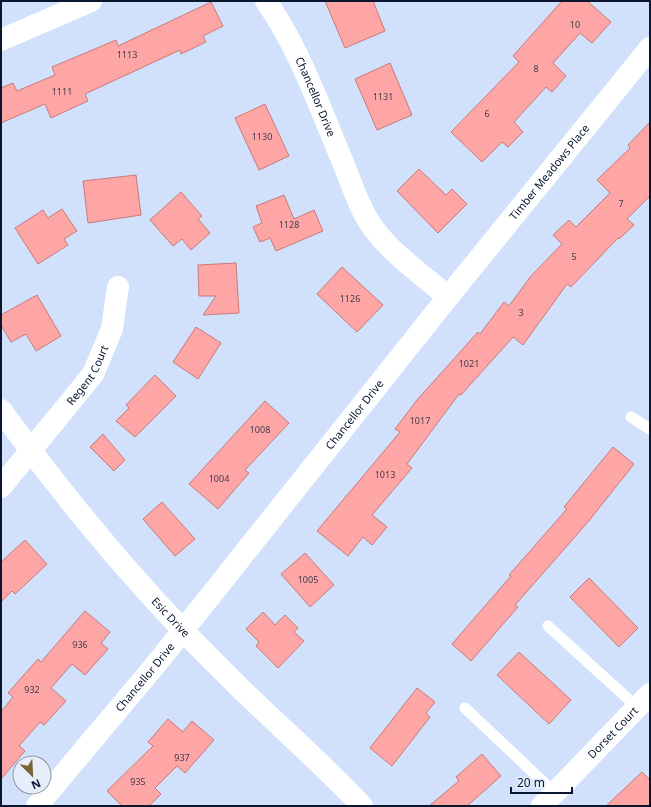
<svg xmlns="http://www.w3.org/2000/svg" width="651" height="807" font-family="'Noto Sans',sans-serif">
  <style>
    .building { fill: #fda6a5; stroke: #cb7978 }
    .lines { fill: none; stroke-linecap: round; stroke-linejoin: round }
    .lane { stroke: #fff; stroke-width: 11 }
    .street { stroke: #fff; stroke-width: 22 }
    .secondary { stroke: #fff; stroke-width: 22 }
    .labels { text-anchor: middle; stroke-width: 4; stroke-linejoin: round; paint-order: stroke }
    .number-label { font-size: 9px; fill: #463a4c }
    .street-label { font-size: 11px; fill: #09162e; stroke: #e6eefc }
  </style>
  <rect width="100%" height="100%" fill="#d1e1fc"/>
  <g class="building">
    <path d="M325,1H373L385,31L345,48Z"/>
    <path d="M562,1H587L611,22L592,43L580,33L553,63L566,76L552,92L546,87L514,122L523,132L508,147L502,142L482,162L451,132L519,62L513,56Z"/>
    <path d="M211,2L223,26L203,36L206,42L181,54L180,50L85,94L88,101L51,118L45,104L1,123V88L13,83L17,91L55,75L52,67L116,40L118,46Z"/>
    <path d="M390,63L412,115L377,130L355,79Z"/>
    <path d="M265,104L289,156L259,170L235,118Z"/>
    <path d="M650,122V196L627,219L634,225L619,239L618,238L571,287L567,284L523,345L513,337L461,395L459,394L407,464L412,468L372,515L387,527L372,545L363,537L348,556L317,531L400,432L395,429L417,400L478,332L480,334L504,302L509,306L531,276L562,244L553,235L569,220L576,227L610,193L597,180L630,148L628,145Z"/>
    <path d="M419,169L446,195L452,189L467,204L438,233L397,191Z"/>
    <path d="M136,175L141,215L88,223L83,181Z"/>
    <path d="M181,192L202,216L198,219L210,233L191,250L182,239L173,246L150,220Z"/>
    <path d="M284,195L294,219L314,210L323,231L276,251L270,238L260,242L253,227L262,223L256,206Z"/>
    <path d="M62,209L77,231L64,239L68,245L38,264L15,228L43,210L48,218Z"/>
    <path d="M236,263L239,313L203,315L216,296H199L198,265Z"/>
    <path d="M342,267L383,305L357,332L317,294Z"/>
    <path d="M37,295L61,336L36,351L26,334L11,342L1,325V315Z"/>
    <path d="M196,327L221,343L198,379L173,362Z"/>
    <path d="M155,375L176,396L135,437L116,421L129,408L126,405Z"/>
    <path d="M265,401L289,423L245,470L249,473L218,509L189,484Z"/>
    <path d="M103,434L125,460L114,471L90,447Z"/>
    <path d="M613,447L634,464L588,522L515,605L518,607L471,661L452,644L511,576L509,575L567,509L564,507Z"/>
    <path d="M162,502L195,539L175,556L143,519Z"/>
    <path d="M25,540L47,564L15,594L12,591L1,602V562Z"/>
    <path d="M305,553L334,585L310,607L281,574Z"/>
    <path d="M589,578L638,628L619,647L570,597Z"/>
    <path d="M85,611L110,632L101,643L108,649L85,675L72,664L51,688L66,701L44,725L40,722L19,746L25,751L1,779V712L13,697L8,693L38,659L41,662Z"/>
    <path d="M263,612L275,625L285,615L298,628L294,632L304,641L278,668L256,646L259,642L246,629Z"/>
    <path d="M519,652L571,700L549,724L497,675Z"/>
    <path d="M417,688L435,702L426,713L430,717L392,766L370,748Z"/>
    <path d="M168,719L183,732L192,721L214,740L185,773L177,766L155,788L161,794L149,806H122L107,791L153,746L148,742Z"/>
    <path d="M482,754L501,776L467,806H429L459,781L456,777Z"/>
    <path d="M642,772L650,780V806H606Z"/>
  </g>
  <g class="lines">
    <g class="lane">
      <path d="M631,417L650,429"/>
      <path d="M548,626L637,707"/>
      <path d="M465,708L555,793"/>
    </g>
    <g class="street">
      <path id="s1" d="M266,1C300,50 319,106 342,160C352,184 359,209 374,229C394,256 423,275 448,297"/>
      <path d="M1,40L91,1"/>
      <path id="s2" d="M1,487L93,374L112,329L118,287"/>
      <path id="s3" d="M37,806L157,663L448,297L650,48"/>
      <path id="s4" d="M542,806L650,694"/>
    </g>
    <path class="secondary" id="s5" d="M1,410C70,506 147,597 232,680C275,723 321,762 362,806"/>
  </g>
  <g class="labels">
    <g class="number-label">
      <text x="575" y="28">10</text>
      <text x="127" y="58">1113</text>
      <text x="536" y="72">8</text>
      <text x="62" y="95">1111</text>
      <text x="383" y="100">1131</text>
      <text x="487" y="117">6</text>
      <text x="262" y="140">1130</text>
      <text x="621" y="207">7</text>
      <text x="289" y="228">1128</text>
      <text x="574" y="260">5</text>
      <text x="350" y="302">1126</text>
      <text x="521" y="316">3</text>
      <text x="469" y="367">1021</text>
      <text x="420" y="424">1017</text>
      <text x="260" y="433">1008</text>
      <text x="385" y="478">1013</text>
      <text x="219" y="482">1004</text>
      <text x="308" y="583">1005</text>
      <text x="80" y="648">936</text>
      <text x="32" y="693">932</text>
      <text x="182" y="761">937</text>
      <text x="138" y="785">935</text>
    </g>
    <g class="street-label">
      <text dy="4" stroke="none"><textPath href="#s1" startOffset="108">Chancellor Drive</textPath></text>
      <text dy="4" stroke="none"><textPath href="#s3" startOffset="815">Timber Meadows Place</textPath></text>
      <text dy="4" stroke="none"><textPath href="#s2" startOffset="142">Regent Court</textPath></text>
      <text dy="4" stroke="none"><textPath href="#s3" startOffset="504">Chancellor Drive</textPath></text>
      <text dy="4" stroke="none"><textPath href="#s5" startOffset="268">Esic Drive</textPath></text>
      <text dy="4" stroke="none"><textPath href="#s3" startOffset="168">Chancellor Drive</textPath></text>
      <text dy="4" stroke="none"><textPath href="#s4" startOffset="102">Dorset Court</textPath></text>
    </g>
  </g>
  <rect width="651" height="807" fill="none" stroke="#09162e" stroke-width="4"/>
  <g transform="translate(32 775) rotate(156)"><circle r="19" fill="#e6eefc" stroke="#8e98aa"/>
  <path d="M0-3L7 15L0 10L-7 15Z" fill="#7c6334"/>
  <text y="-6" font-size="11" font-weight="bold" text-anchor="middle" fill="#09162e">N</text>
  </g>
  <path d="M511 787v6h61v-6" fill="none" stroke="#09162e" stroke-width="2"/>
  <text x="517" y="787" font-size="12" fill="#09162e" stroke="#e6eefc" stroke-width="3" paint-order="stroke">20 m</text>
</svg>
